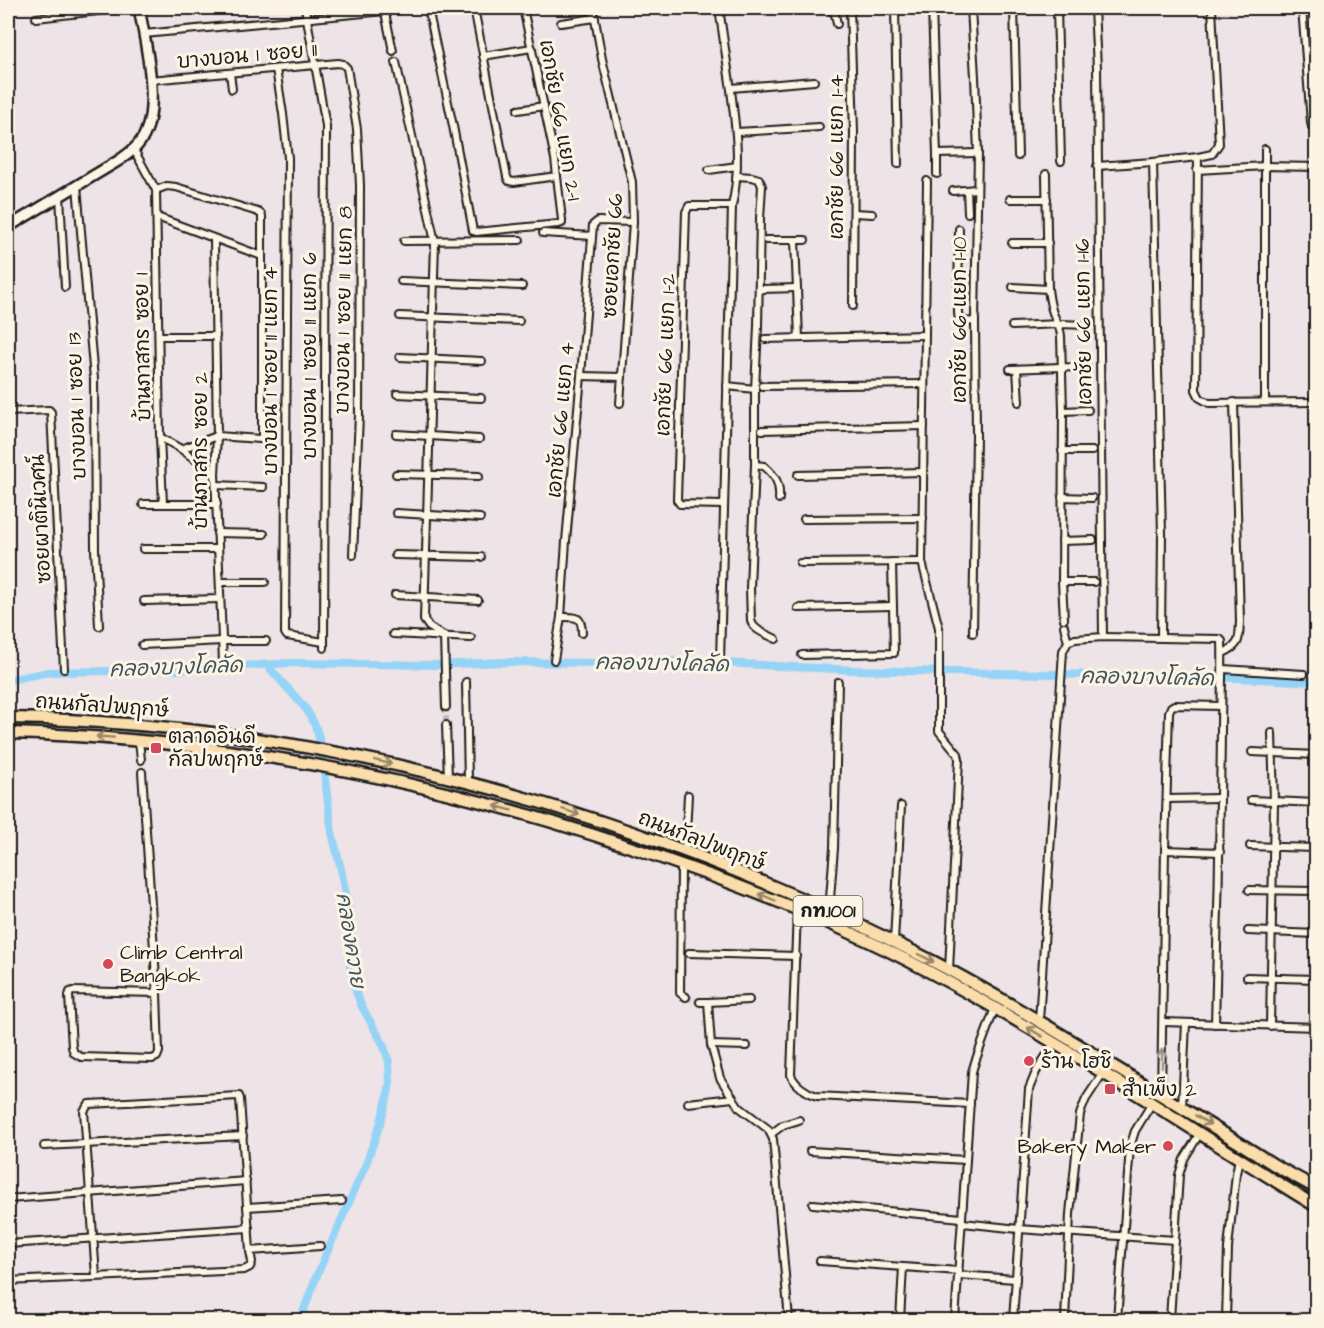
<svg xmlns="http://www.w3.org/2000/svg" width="1324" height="1328" font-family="'Architects Daughter','Playpen Sans Thai',sans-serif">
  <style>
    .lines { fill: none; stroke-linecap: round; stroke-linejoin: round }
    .canal { stroke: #96d4f7; stroke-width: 8 }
    .street-tunnel { stroke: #c4bbbe; stroke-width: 6; stroke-dasharray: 6 3; stroke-linecap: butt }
    .street-casing { stroke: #1c1c1c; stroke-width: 10 }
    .secondary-casing { stroke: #1c1c1c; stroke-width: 14 }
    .primary-casing { stroke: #1c1c1c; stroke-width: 15 }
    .street { stroke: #fcf5e5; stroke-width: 6 }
    .secondary { stroke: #fcf5e5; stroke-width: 9 }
    .primary { stroke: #faddab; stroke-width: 10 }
    .oneway { stroke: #96866b }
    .oneway2 { stroke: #97938b }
    .poi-dot { fill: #d1495b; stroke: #fcf5e5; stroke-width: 2 }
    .labels { text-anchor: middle; stroke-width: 6; stroke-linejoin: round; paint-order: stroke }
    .shield { fill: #fcf5e5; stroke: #5f5d58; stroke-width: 1.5 }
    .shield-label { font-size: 18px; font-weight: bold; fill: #1c1c1c }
    .street-label { font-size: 20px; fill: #1c1c1c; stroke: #fcf5e5 }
    .poi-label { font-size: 20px; fill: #1c1c1c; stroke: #fcf5e5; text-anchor: start }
    .water-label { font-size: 21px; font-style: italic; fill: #41535e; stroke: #fcf5e5 }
  </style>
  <rect width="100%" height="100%" fill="#eee3e6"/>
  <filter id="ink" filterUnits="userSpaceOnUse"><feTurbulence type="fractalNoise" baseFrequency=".0167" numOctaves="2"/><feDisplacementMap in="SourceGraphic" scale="12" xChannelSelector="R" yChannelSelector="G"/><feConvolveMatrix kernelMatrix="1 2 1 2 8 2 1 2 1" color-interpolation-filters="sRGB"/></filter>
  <g filter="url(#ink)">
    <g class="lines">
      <g class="canal">
        <path d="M266,664L306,709L315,725L320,741L332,833L341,869L351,921L350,965L353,983L361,1005L383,1044L389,1062L390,1082L387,1099L381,1121L366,1164L317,1275L300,1320"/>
        <path d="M8,680L49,672L176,670L291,663L437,665L503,662L604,663L685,661L854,670L1238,678L1316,682"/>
      </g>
      <g class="street-tunnel">
        <path d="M446,707V725"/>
        <path d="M686,997L700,1002"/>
      </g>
      <g class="street-casing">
        <g id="street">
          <path d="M305,8L326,126L324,648"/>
          <path d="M384,8L393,51"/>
          <path d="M428,8L453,126L473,231L476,232L559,224L562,223V220L555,159L523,8"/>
          <path d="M474,8L507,177L509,181L514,182L557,176"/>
          <path d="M593,8L602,59L632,182L633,222L620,403"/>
          <path d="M719,8C723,35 727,63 731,90C736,129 741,167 732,206L720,661"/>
          <path d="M830,8L835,14L837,24"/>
          <path d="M850,8L854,132L853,306"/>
          <path d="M895,8L898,164"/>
          <path d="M932,8L937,154L978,153"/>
          <path d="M971,8L975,77L978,153L975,321L976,436L973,633"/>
          <path d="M1014,8L1018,156"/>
          <path d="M1057,8L1061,161"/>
          <path d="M1094,8L1097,68L1103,637"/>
          <path d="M1302,8L1311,122L1312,127L1316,131"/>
          <path d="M36,18L125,8"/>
          <path d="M561,23L595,18"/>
          <path d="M144,34L385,11L403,8"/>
          <path d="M483,56L532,48"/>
          <path d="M396,62L435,242L424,620L429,627L444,636L446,707"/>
          <path d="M276,69L283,114L288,158L285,633L287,636L324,642"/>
          <path d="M230,73L232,89"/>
          <path d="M150,80L338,63L343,64L347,68L357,129L360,185L359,415L353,555"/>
          <path d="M731,88L814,81"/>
          <path d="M518,110L544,106"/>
          <path d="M737,132L819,127"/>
          <path d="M1265,149V402"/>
          <path d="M134,150L156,190L160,437L163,504"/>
          <path d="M937,154V174"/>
          <path d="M1198,157L1196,390L1200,398L1209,403L1316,402"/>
          <path d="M1153,162L1162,534L1161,638"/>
          <path d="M1097,166L1153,162L1198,157L1212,154L1219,144L1212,8"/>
          <path d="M709,170L737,166"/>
          <path d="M1197,170L1265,166L1316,167"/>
          <path d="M1046,174L1048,289C1049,297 1050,305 1053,313C1057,323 1060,326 1061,336L1063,411L1062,582L1064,619"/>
          <path d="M737,176L752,177L759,179L762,186L760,218L758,326L755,389V465L750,588L751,621C754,631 767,634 776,639"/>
          <path d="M927,181L922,562L939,628V731L958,754L959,759L949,970"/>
          <path d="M77,186L94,379L95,549L99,626"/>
          <path d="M156,190L167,186L176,187L258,212L261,214L262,216V437L260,439L217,436L181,449"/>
          <path d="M967,190L968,213"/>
          <path d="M953,191L976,189"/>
          <path d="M60,196L65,287"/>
          <path d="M1010,199H1047"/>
          <path d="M854,213L872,214"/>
          <path d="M157,217L262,256"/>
          <path d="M959,229L958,313L959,320L962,322L975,321"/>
          <path d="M543,233L592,236"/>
          <path d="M214,239L217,436L215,474L223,662"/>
          <path d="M766,240H805"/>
          <path d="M795,240L799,338"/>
          <path d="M404,241L520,240"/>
          <path d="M1012,243H1048"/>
          <path d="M401,281L522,286"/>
          <path d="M1013,287L1048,289"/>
          <path d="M762,289L797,288"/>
          <path d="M400,316L519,321"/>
          <path d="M1012,326L1060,324L1087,325"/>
          <path d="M159,336H216"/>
          <path d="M765,339L925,335"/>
          <path d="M400,357L482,361"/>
          <path d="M1010,369L1061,367L1087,368"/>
          <path d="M1017,369L1019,402"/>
          <path d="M581,376L622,377"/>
          <path d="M727,386L755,389"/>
          <path d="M762,386L924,384"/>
          <path d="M397,394L481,398"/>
          <path d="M1063,411L1088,410"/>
          <path d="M8,412L49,410L51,412L64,669"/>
          <path d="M762,430L924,426"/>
          <path d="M396,434L479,439"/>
          <path d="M160,437L181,449L215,474"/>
          <path d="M1062,451H1092"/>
          <path d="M755,465L764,466C776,476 780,484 779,499"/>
          <path d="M396,474L479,476"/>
          <path d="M798,475L923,472"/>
          <path d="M216,485L263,487"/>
          <path d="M1062,497L1092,498"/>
          <path d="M143,504H217"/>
          <path d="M723,505L680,504L677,500L686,212L689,206H732"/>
          <path d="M396,513L480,518"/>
          <path d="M804,519L923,518"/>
          <path d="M217,533L264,534"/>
          <path d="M1062,541L1093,540"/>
          <path d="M143,549H217"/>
          <path d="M395,555L481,557"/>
          <path d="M800,563L922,562"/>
          <path d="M220,582H265"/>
          <path d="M1062,582H1094"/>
          <path d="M395,595L478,600"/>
          <path d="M144,601L220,599"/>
          <path d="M798,608L893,606"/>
          <path d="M561,617C577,617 582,616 582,633"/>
          <path d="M1064,626L1068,642"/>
          <path d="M393,634L471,638"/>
          <path d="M142,645L222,641H266"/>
          <path d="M1223,653C1241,645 1239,639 1240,621L1234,402"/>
          <path d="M802,655L894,653L892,562"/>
          <path d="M554,660L561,617L566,541L581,376L593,225L598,221L633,222"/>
          <path d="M1223,669L1304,674"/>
          <path d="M466,682L468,782"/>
          <path d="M446,725L448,777"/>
          <path d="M139,740L141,760"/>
          <path d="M1252,752L1316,755"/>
          <path d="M142,772L157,993L159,1052L157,1057L152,1059L81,1057L74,1053L72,1047L69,996L70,992L73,991L157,993"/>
          <path d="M1167,799L1220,798"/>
          <path d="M1251,800L1316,803"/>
          <path d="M1250,846L1316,848"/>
          <path d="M1165,850L1220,852"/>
          <path d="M685,852L688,795"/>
          <path d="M681,865L680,993L686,997"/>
          <path d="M1249,890L1316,891"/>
          <path d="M797,910L791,1075C795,1085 807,1093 817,1096L970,1104"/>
          <path d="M829,911L834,848L838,682"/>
          <path d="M1248,931L1316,934"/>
          <path d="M894,942L901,806"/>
          <path d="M689,953L796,956"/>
          <path d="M1247,977L1316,979"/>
          <path d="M700,1002H708L711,1045L720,1078L739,1107L768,1129L773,1139L789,1320"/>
          <path d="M708,1002L749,1000"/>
          <path d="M1039,1021L1063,651L1068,642L1075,639L1103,637L1220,639L1222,641C1223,671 1221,700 1221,729C1220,827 1218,925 1215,1024"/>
          <path d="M1163,1022L1316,1027"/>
          <path d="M1270,1026L1274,802L1272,733"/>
          <path d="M711,1045L747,1046"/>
          <path d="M1161,1095L1165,850L1169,712L1171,707L1174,705L1221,706"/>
          <path d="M688,1103L733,1098"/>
          <path d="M1182,1107L1186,1023"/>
          <path d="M771,1134L783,1125L799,1120"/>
          <path d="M44,1146L243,1136"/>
          <path d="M810,1151L966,1160"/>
          <path d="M8,1199L246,1181"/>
          <path d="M813,1204L962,1218"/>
          <path d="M247,1207L342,1201"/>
          <path d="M963,1223L1019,1229L1175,1240"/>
          <path d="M8,1244L249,1228"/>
          <path d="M250,1251L320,1246"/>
          <path d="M820,1261L959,1271"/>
          <path d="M958,1275L1016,1279"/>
          <path d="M8,1281L244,1270L250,1267L252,1262L250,1251L240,1099L239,1096L89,1104L84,1111L96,1276"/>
          <path d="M8,1318V1320"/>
          <path d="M831,1320L868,1317"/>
          <path d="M900,1320L903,1267"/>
          <path d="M955,1320L972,1072L975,1062L995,1008"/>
          <path d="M1013,1320L1029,1089L1036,1072L1054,1043"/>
          <path d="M1065,1320L1070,1214L1080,1114L1086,1099L1103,1073"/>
          <path d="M1117,1320L1130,1147L1135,1131L1152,1103"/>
          <path d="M1170,1320L1179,1175L1184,1159L1200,1133"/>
          <path d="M1226,1320L1228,1248L1236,1174L1239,1158"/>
        </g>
      </g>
      <g class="secondary-casing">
        <path id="secondary" d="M8,227L118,161C130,153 141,145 146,131C159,100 145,40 139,8"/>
      </g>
      <g class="primary-casing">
        <g id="primary">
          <path d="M8,718C330,724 648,814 934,962C997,995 1058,1032 1118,1069C1171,1101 1224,1133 1276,1166L1316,1188"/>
          <path d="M8,733C240,739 469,787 687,867C769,896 851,930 928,971C1022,1021 1112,1078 1202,1135C1240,1159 1278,1183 1316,1206"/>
        </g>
      </g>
      <use href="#street" class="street"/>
      <use href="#secondary" class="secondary"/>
      <use href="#primary" class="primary"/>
    </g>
    <defs><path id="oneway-shaft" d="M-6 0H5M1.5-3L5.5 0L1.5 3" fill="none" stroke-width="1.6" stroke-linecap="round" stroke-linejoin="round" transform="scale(1.5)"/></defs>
    <g class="oneway">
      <use href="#oneway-shaft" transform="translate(105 737) rotate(-176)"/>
      <use href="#oneway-shaft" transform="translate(383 762) rotate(12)"/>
      <use href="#oneway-shaft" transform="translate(503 808) rotate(-165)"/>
      <use href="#oneway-shaft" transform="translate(571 812) rotate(18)"/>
      <use href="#oneway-shaft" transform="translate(767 897) rotate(-157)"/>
      <use href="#oneway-shaft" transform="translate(926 958) rotate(27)"/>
      <use href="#oneway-shaft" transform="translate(1035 1032) rotate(-149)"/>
      <use href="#oneway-shaft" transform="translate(1203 1120) rotate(31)"/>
    </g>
    <use class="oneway2" href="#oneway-shaft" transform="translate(1162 1058) rotate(-89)"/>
  </g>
  <g class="poi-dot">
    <rect x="150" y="742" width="12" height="12" rx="3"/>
    <circle cx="108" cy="964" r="6"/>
    <circle cx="1029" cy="1061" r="6"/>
    <rect x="1104" y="1083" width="12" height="12" rx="3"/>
    <circle cx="1168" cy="1146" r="6"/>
  </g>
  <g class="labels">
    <rect class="shield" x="793.5" y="896" width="69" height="30" rx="4.5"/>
    <g class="shield-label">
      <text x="828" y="917">กท.1001</text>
    </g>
    <g class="street-label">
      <text transform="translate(247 55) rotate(-5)" y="7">บางบอน 1 ซอย 11</text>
      <text transform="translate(561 120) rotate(80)" y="7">เอกชัย 66 แยก 2-1</text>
      <text transform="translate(836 157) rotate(-90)" y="7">เอกชัย 66 แยก 1-4</text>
      <text transform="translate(612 256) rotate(-87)" y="7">ซอยเอกชัย 66</text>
      <text transform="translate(343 310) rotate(-89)" y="7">บางบอน 1 ซอย 11 แยก 8</text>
      <text transform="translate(959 320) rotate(-90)" y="7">เอกชัย 66 แยก 1-10</text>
      <text transform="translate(1083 322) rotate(-91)" y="7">เอกชัย 66 แยก 1-16</text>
      <text transform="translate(142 347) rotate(-91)" y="7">บ้านภาสกร ซอย 1</text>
      <text transform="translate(665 355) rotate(-88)" y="7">เอกชัย 66 แยก 1-2</text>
      <text transform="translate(309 356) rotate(-90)" y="7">บางบอน 1 ซอย 11 แยก 6</text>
      <text transform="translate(270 371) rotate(-90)" y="7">บางบอน 1 ซอย 11 แยก 4</text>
      <text transform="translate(76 406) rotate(-92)" y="7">บางบอน 1 ซอย 13</text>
      <text transform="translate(560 420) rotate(-85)" y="7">เอกชัย 66 แยก 4</text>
      <text transform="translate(200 451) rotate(-90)" y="7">บ้านภาสกร ซอย 2</text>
      <text transform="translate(40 519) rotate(-93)" y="7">ซอยผาตินิเวศน์</text>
      <text transform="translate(102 705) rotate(4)" y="7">ถนนกัลปพฤกษ์</text>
      <text transform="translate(702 840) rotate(21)" y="7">ถนนกัลปพฤกษ์</text>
    </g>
    <g class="poi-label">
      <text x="168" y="743">ตลาดอินดี<tspan x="168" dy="23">กัลปพฤกษ์</tspan></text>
      <text x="120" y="959">Climb Central<tspan x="120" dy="23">Bangkok</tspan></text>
      <text x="1041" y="1068">ร้าน โฮชิ</text>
      <text x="1122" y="1096">สำเพ็ง 2</text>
      <text x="1156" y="1153" text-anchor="end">Bakery Maker</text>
    </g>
    <g class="water-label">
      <text transform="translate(662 663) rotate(1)" y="7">คลองบางโคลัด</text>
      <text transform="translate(176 667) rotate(-2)" y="7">คลองบางโคลัด</text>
      <text transform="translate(1147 677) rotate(1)" y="7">คลองบางโคลัด</text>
      <text transform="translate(351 940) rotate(81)" y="7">คลองควาย</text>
    </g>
  </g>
  <rect width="1324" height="1328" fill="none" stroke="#fcf5e5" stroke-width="30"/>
  <rect x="15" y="15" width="1294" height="1298" fill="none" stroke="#1c1c1c" stroke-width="2" filter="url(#ink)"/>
</svg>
